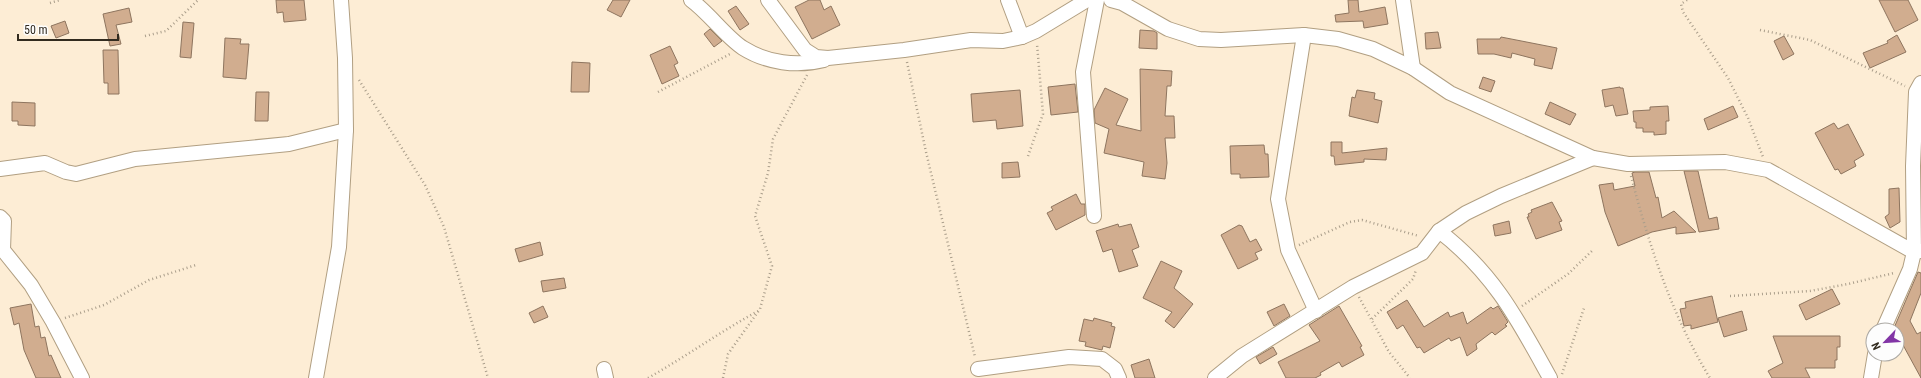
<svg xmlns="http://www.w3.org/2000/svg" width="1921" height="378" font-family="'Roboto Condensed',sans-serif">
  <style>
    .building { fill: #d1ad8f; stroke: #8e755f }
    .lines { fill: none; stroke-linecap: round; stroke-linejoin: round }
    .minor-casing { stroke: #b19f82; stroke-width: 16 }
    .path { stroke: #aa9e8b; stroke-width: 2.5; stroke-dasharray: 1 3; stroke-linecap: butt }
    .minor { stroke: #fff; stroke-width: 14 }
  </style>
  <rect width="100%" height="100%" fill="#fdedd5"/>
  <g class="building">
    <path d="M276,0H304L306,20L284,22L283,12L277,13Z"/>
    <path d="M613,0H630L621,17L607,10Z"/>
    <path d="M809,0H820L824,10L831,6L840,25L812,39L795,7Z"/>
    <path d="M1348,0H1358L1359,12L1385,7L1388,24L1364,28L1363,21L1336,22L1335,15L1349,13Z"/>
    <path d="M1879,0H1908L1918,20L1895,32Z"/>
    <path d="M736,6L749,24L740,30L728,11Z"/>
    <path d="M129,8L132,22L116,25L121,44L110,46L103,14Z"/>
    <path d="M65,21L69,33L56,38L51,26Z"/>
    <path d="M183,22L194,23L191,58L180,57Z"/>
    <path d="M710,29L722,41L714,47L704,34Z"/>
    <path d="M1140,30L1154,31L1157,33V49L1139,48Z"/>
    <path d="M1438,32L1441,48L1426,49L1425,33Z"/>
    <path d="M1897,35L1906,52L1870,68L1863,53L1888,43L1887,41Z"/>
    <path d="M1784,36L1794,54L1783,60L1774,41Z"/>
    <path d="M1501,37L1557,48L1552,69L1534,65L1535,59L1512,53L1511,58L1494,54H1478L1477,39H1500Z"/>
    <path d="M225,38L241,39L240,44H249L246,79L223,77Z"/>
    <path d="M670,46L678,63L674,65L679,76L662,84L650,55Z"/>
    <path d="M103,50H118L119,94H108V83H104Z"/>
    <path d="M572,62L590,63L589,92H571Z"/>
    <path d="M1140,69L1172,71L1171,86H1167L1165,116H1174L1175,138H1165L1167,163L1165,179L1142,176L1144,162L1104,153L1109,129L1095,123L1094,110L1105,88L1128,99L1116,125L1141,131Z"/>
    <path d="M1483,77L1495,81L1491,92L1479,88Z"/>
    <path d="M1075,84L1078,112L1051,115L1048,87Z"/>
    <path d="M1620,87V88H1623L1628,114L1616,116L1613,105L1605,107L1602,90Z"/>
    <path d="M1020,90L1023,126L997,129L996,120L973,122L971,94Z"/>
    <path d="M1357,90L1375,93L1374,99L1382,101L1378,123L1349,116L1352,97L1355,98Z"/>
    <path d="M256,92H269L268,121H255Z"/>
    <path d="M12,102L35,103V126L18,125V121H12Z"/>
    <path d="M1550,102L1576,114L1570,125L1545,114Z"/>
    <path d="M1668,106L1669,121H1666V134L1654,135V132H1643V128H1636V122H1634L1633,111L1650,110V107Z"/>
    <path d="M1733,106L1738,117L1708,130L1704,119Z"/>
    <path d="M1834,123L1838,129L1848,124L1864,155L1854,161L1856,166L1841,174L1838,169L1835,170L1815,133Z"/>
    <path d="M1331,142H1342V153L1387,148L1386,160L1364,159V162L1335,165L1334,156H1331Z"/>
    <path d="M1264,145L1265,154H1268L1269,177L1240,178V174H1231L1230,146Z"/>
    <path d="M1018,162L1020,177L1002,178V163Z"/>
    <path d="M1684,171H1698L1709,219L1717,217L1719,229L1699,232Z"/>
    <path d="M1635,172H1649L1656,198L1658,197L1662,218L1674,211L1696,232L1676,234V227L1652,232L1618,246L1605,212L1599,185L1613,183L1614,190L1635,186L1632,173Z"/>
    <path d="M1899,188L1900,222L1890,228L1885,217L1889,214V189Z"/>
    <path d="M1076,194L1081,204H1085V215L1056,230L1047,213L1053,210L1051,207Z"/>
    <path d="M1552,202L1562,221L1559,222L1562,230L1536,239L1527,217H1529L1528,214L1532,212L1531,210Z"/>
    <path d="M1509,221L1511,233L1495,236L1493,225Z"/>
    <path d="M1118,224L1119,227L1131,224L1139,247L1132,250L1138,266L1119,272L1112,249L1103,252L1096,231Z"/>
    <path d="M1239,225L1242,226L1250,242L1256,239L1262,250L1255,253L1258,259L1238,269L1221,235Z"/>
    <path d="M540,242L543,255L519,262L515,249Z"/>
    <path d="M1161,261L1182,271L1174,288L1193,304L1174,328L1165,321L1172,312L1143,298Z"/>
    <path d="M1918,272L1921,273V293L1910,321L1917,334L1921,332V378L1897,334V330L1894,328Z"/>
    <path d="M564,278L566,288L543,292L541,281Z"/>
    <path d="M1832,289L1840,304L1806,320L1799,305Z"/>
    <path d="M1712,296L1718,322L1691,329V325L1684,326L1680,309L1686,308L1685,302Z"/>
    <path d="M1407,300L1424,327L1448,312L1450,317L1463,312L1467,324L1491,307L1493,309L1498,306L1508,322L1505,325L1507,326L1495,335L1492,332L1476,344L1477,349L1467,356L1460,337L1451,341L1449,338L1424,353L1420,347L1417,348L1403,325L1397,329L1387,312Z"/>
    <path d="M31,304L35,327L39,326L41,338L45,337L49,356L51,355L61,378H36L24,350L19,323L14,325L10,308Z"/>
    <path d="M1284,304L1290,316L1274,326L1267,312Z"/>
    <path d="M543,306L548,317L534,323L529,313Z"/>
    <path d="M1339,306L1362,346L1360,347L1364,355L1342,367L1339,362L1320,373L1321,375L1315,378H1286L1278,362L1320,341L1309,325Z"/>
    <path d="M1742,311L1747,330L1724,337L1718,318Z"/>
    <path d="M1094,318L1112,323L1111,326L1115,327L1110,348L1103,346L1102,350L1085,346L1086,342L1079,341L1084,319L1093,321Z"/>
    <path d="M1773,336H1840V347H1837V360H1835V368H1805L1810,378H1772L1768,371L1783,363Z"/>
    <path d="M1273,347L1277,354L1260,364L1256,357Z"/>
    <path d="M1149,359L1155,378H1135L1131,365Z"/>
  </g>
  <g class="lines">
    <g class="minor-casing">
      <g id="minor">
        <path d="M691,0C709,13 726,37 743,48C767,63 797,67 824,60"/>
        <path d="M768,0L805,50L816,57L828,58L904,50L971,40L1003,41L1022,37L1036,31L1087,0"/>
        <path d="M1008,0L1022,37"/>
        <path d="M1111,0L1122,3L1168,29L1199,39L1221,40L1304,35L1338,39L1373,49L1413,68L1450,93L1593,158L1628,164L1725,162L1768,170L1914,252L1921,251"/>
        <path d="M1403,0L1413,68"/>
        <path d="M1304,35L1278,199L1288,250L1316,311"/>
        <path d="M0,169L45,163L66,172L76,174L135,159L289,144L346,130"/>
        <path d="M1094,216L1083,72L1097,0"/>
        <path d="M0,217L4,221L3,250L31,285L53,322L82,378"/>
        <path d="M1439,231C1494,273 1518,320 1550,378"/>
        <path d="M1883,330L1910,269L1914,252L1913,166L1916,92L1921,83"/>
        <path d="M604,369L606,378"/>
        <path d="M978,369L1069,357L1102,359L1115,369L1119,378"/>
        <path d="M316,378L339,247L346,130L345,58L341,0"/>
        <path d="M1215,378L1242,356L1353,287L1422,253L1439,231L1466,213L1501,196L1593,158"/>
        <path d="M1871,378L1875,354"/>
      </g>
    </g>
    <g class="path">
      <path d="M1687,0L1681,4L1683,12L1728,78L1748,118L1763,157"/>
      <path d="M50,3L60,0"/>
      <path d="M1760,30L1810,40L1905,86"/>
      <path d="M145,36L166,31L198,0"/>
      <path d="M907,62L926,152L975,357"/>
      <path d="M359,80L425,185L444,227L488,378"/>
      <path d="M658,92L730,54"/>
      <path d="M1028,156L1043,114L1037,44"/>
      <path d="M1631,176C1649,245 1672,316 1710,378"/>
      <path d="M1299,245L1350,222L1362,220L1419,236"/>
      <path d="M1730,296L1810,291L1848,284L1894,273"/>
      <path d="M1359,297L1389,352L1410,378"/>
      <path d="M1522,306L1568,274L1593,250"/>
      <path d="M65,318L104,305L149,280L196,265"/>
      <path d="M1372,319L1413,279L1416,270"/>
      <path d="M1562,374L1584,308"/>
      <path d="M648,378C685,357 720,332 758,311"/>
      <path d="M723,378L728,354L760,309L772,266L755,216L768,173L773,139L807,75"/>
    </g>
    <use href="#minor" class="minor"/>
  </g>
  <g transform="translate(1885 342) rotate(245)"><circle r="19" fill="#fdfdfd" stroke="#aca9a4"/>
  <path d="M0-3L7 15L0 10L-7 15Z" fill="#8235a6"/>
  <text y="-6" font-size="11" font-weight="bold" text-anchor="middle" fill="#322b1f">N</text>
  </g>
  <path d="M18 34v6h100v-6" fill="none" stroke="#322b1f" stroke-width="2"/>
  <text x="24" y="34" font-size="12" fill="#322b1f" stroke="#fdfdfd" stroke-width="3" paint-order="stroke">50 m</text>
</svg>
